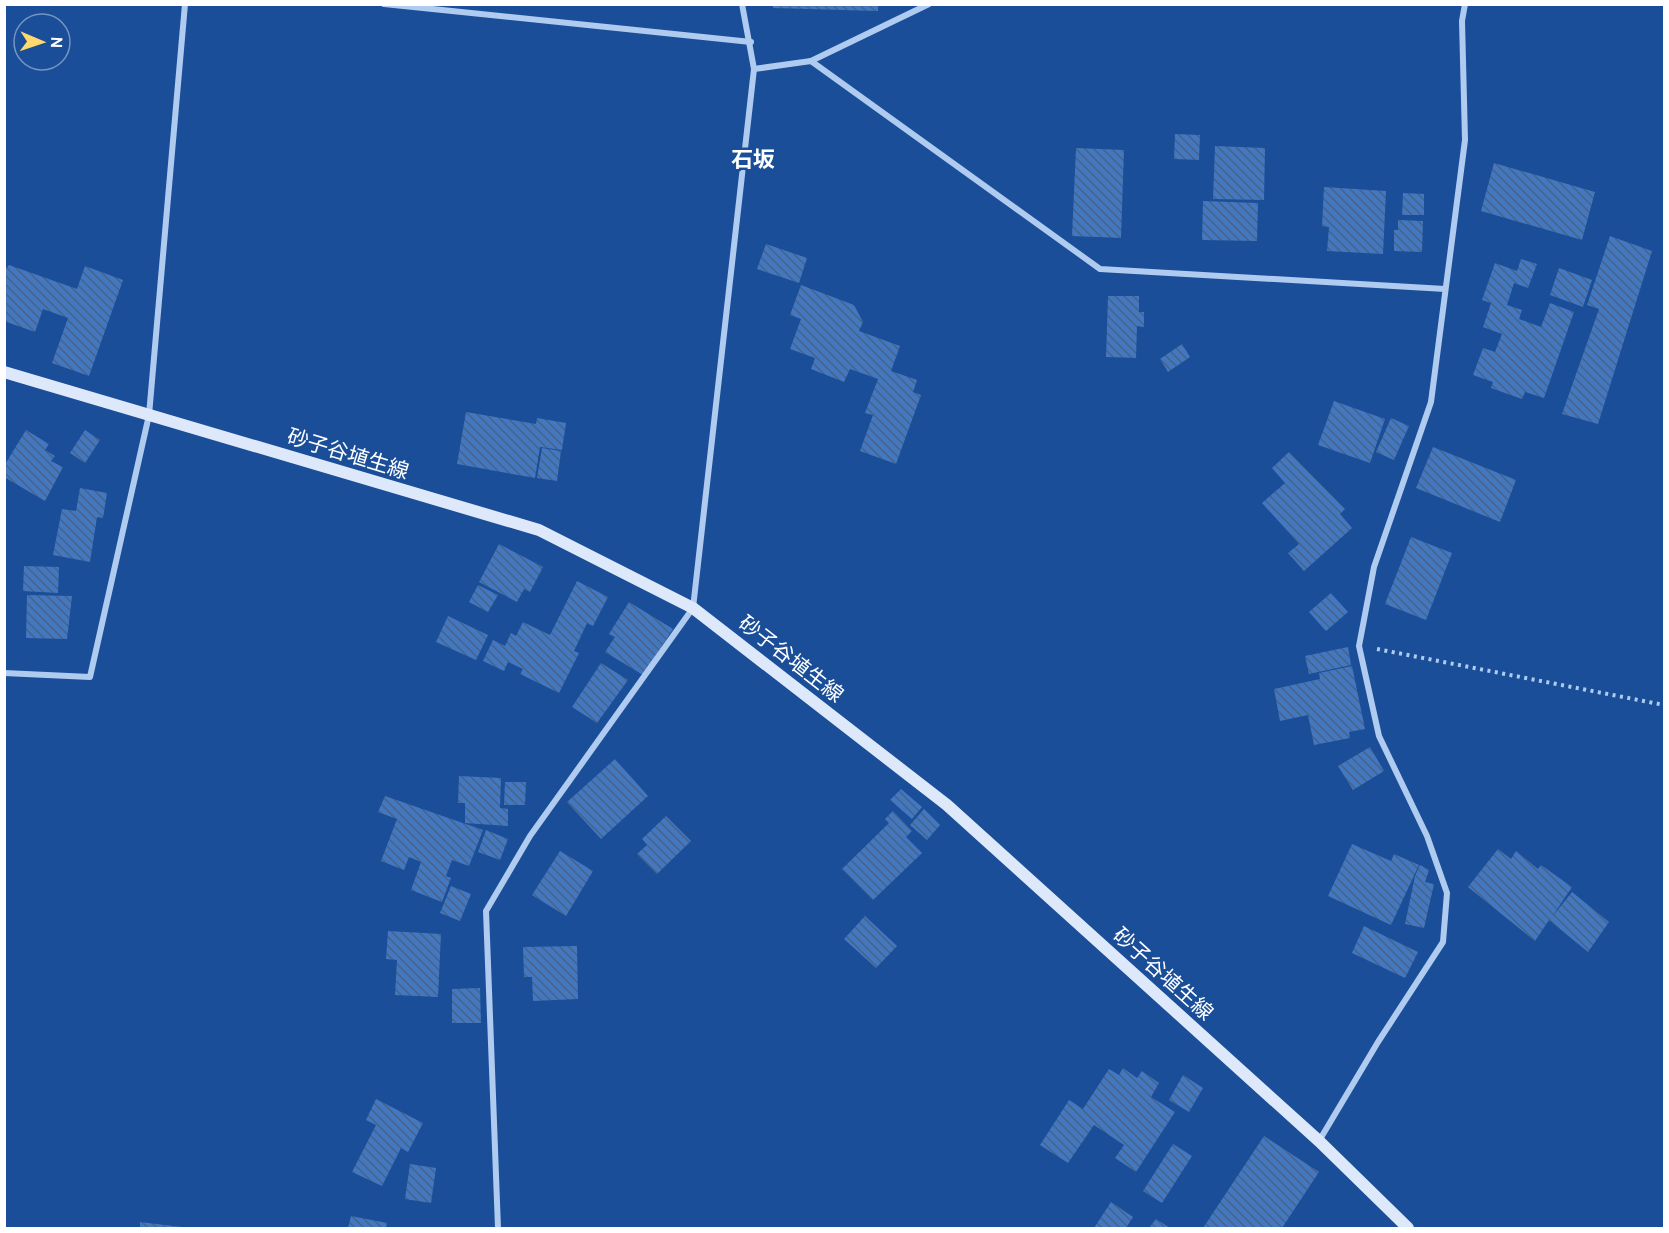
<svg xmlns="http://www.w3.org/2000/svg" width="1669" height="1233" font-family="Overpass,'Noto Sans JP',sans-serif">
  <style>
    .building { fill: url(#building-back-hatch) }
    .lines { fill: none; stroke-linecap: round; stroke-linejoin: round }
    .path { stroke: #afcbf0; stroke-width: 4; stroke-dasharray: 3 4.5; stroke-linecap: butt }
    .minor { stroke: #afcbf0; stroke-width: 6 }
    .secondary { stroke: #dde9fb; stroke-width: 12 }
    .labels { text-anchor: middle; stroke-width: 5; stroke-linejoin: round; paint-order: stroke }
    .street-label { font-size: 21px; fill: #fff; stroke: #1a4e98 }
    .neighbourhood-label { font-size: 22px; font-weight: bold; fill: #fff; stroke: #1a4e98 }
  </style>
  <defs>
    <pattern id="building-back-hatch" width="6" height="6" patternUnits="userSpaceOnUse" patternTransform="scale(1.5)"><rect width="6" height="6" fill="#4377bf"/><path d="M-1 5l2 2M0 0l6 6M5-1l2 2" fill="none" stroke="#486286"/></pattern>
  </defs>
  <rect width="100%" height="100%" fill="#1a4e98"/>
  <g class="building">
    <path d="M773,4H878V11L773,8Z"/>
    <path d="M1175,134L1200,135L1199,160L1174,159Z"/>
    <path d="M1215,146L1265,148L1264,200L1213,199Z"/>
    <path d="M1076,148L1124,150L1121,238L1072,236Z"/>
    <path d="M1494,163L1595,192L1582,240L1481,211Z"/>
    <path d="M1324,187L1386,191L1383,254L1327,251L1329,227L1322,226Z"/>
    <path d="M1403,193L1424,194V215H1402Z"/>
    <path d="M1203,201L1258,203L1257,241L1202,240Z"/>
    <path d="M1398,220L1423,221L1422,252L1394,251V230H1398Z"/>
    <path d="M1610,236L1652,251L1598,424L1562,414L1599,309L1587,305Z"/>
    <path d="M766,244L807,258L799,283L757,269Z"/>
    <path d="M1521,259L1537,264L1528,288L1514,283L1507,305L1522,310L1519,319L1541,327L1550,303L1574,312L1544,398L1525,392L1522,399L1491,388L1493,382L1473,375L1483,348L1495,352L1502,334L1483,327L1491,303L1482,300L1495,263L1517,271Z"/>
    <path d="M9,265L77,289L85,266L123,280L89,376L52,363L68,318L43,309L35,332L4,321V271Z"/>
    <path d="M1559,268L1592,280L1583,307L1550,295Z"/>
    <path d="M801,285L854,305L863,322L859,331L900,346L891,371L917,380L913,392L921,395L896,464L860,451L873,415L865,413L878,379L850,369L844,382L811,369L815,358L790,349L801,319L790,315Z"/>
    <path d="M1108,296H1139V312H1144V327L1137,326L1136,358L1106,357Z"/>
    <path d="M1182,344L1190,357L1168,372L1160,359Z"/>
    <path d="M1334,401L1385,419L1370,463L1318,445Z"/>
    <path d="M466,412L536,424L537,418L566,423L562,450L540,447L535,478L457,464Z"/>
    <path d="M1391,418L1409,426L1394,460L1376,452Z"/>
    <path d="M26,430L49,444L45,450L55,456L51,461L63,467L45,501L4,477V466Z"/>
    <path d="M85,430L100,440L85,463L70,453Z"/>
    <path d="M1433,447L1516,480L1500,522L1416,488Z"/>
    <path d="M542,448L561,451L557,481L537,478Z"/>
    <path d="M1289,452L1345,509L1340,514L1352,528L1304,571L1288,553L1299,544L1262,503L1285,483L1272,468Z"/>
    <path d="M80,488L107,493L103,518L97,517L90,562L53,555L62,509L76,511Z"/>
    <path d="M1411,537L1452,553L1426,620L1385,604Z"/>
    <path d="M499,544L543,567L530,592L524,589L517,602L479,582Z"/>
    <path d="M24,566L59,567L58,593L23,591Z"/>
    <path d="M577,581L608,597L593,626L587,623L574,651L579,653L559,693L520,674L523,669L508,662L504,671L483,661L493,640L505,646L511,633L516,636L523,622L550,635Z"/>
    <path d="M478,585L498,595L488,612L469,602Z"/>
    <path d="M1331,593L1348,612L1326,631L1309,612Z"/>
    <path d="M27,595L72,596L67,639L26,638Z"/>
    <path d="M629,602L673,629L643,675L605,652L615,637L609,634Z"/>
    <path d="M448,616L488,635L476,660L436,642Z"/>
    <path d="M1348,647L1351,665L1309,674L1305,656Z"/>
    <path d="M601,663L628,680L597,723L572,707Z"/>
    <path d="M1352,666L1365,729L1349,732L1350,738L1314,745L1308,715L1280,721L1274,689L1320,679L1319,673Z"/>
    <path d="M1370,747L1384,771L1353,790L1338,766Z"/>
    <path d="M615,759L648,796L601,839L567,802Z"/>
    <path d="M459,776L501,778L500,808L508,809V826L465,823V803H458Z"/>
    <path d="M505,782H526L525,805H504Z"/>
    <path d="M901,789L922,807L912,819L890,800Z"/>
    <path d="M385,796L483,830L469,866L452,860L446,876L451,878L442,902L411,890L421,862L409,857L404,870L381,861L397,819L378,812Z"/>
    <path d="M924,809L940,825L927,840L910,825Z"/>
    <path d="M893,811L912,831L906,837L922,853L873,900L842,869L889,823L885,819Z"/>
    <path d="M666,816L691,841L657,874L637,854L647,845L642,839Z"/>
    <path d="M486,830L508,839L500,860L478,852Z"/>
    <path d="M1352,844L1391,861L1394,854L1419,865L1391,925L1328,896Z"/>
    <path d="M1498,849L1511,859L1516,851L1538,869L1541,865L1572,887L1552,917L1572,892L1609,922L1588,952L1549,920L1535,941L1468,887Z"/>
    <path d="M560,851L593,871L566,916L532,895Z"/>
    <path d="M1420,865L1429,870L1425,882L1434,884L1424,928L1405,924L1415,876Z"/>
    <path d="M451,886L471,894L460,921L440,913Z"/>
    <path d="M865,916L897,946L876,968L844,939Z"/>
    <path d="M1364,926L1418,952L1405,978L1352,953Z"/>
    <path d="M388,931L441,934L438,997L395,995L397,960L386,959Z"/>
    <path d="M577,946L578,999L533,1001L532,977H524L523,947Z"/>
    <path d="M480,988L481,1023H452V989Z"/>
    <path d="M1123,1068L1137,1078L1142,1071L1159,1083L1151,1097L1175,1112L1136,1172L1115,1158L1124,1145L1094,1125L1068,1163L1040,1145L1069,1100L1083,1109L1109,1069L1119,1075Z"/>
    <path d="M1183,1075L1203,1088L1189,1112L1169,1100Z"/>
    <path d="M376,1099L423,1123L408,1152L401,1148L382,1186L352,1172L376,1125L366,1120Z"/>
    <path d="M1264,1136L1319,1172L1282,1228H1203Z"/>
    <path d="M1173,1144L1192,1156L1162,1203L1143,1191Z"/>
    <path d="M410,1164L436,1168L431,1203L405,1199Z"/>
    <path d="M1111,1202L1133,1217L1126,1228H1094Z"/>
    <path d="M351,1216L387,1223L386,1228H348Z"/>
    <path d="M1156,1219L1170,1228H1149Z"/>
    <path d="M140,1222L182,1227V1228H140Z"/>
  </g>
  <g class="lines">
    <path class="path" d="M1377,649L1664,705"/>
    <g class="minor">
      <path d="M384,4L751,42"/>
      <path d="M811,61L929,4"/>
      <path d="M754,69L811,61L1100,269L1445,289"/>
      <path d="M4,673L90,677L149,415L185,4"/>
      <path d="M1319,1141L1378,1042L1443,942L1447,893L1427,836L1379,736L1359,646L1374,567L1431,402L1465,140L1462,21L1465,4"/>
      <path d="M498,1228L486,911L530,836L693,608L754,69L742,4"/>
    </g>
    <path class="secondary" d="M4,372L539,530L693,608L947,805L1319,1141L1408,1228"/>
  </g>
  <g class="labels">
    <g class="street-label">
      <text transform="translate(348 454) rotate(17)" y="7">砂子谷埴生線</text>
      <text transform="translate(791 659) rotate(38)" y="7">砂子谷埴生線</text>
      <text transform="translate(1163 974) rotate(42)" y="7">砂子谷埴生線</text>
    </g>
    <g class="neighbourhood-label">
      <text x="753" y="167">石坂</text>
    </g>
  </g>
  <rect width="1669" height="1233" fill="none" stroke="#ffffff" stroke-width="12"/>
  <g transform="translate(42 42) rotate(92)"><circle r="28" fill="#1a4e98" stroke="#7695c1" stroke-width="1.5"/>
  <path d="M0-4.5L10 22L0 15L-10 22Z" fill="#ffd96e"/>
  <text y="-9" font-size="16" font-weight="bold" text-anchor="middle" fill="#ffffff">N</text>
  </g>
</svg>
